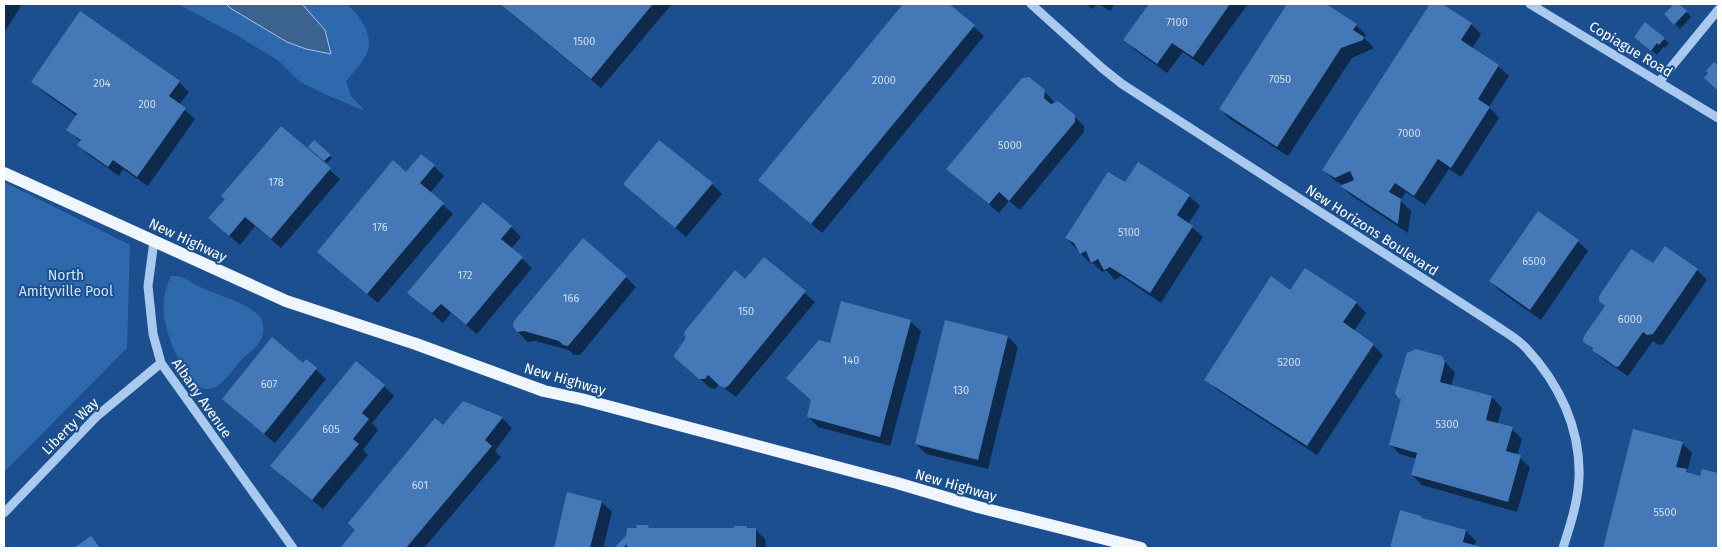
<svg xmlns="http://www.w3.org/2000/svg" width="1722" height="552" font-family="'Fira Sans',sans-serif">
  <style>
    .green { fill: #2e69ad }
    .water { fill: #3c6290; stroke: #9cc4f0 }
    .shadow { fill: #0007 }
    .building { fill: #4478b7 }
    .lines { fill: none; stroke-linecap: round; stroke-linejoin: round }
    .minor { stroke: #a9c9ee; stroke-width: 9 }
    .major { stroke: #f0f6ff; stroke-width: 12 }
    .labels { text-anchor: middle; stroke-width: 4; stroke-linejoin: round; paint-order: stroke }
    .number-label { font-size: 11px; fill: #d0dded }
    .street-label { font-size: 14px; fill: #fff; stroke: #1b4f8f }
    .park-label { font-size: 14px; fill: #cfe3fa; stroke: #1b4f8f }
  </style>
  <rect width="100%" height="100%" fill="#1b4f8f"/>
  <g class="green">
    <path d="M178,4H347C362,18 378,40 363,60C358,68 351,74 346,82L351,96L365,111L329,96L300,82L279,61L238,36Z"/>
    <path d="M4,182L130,245L127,348L4,472Z"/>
    <path d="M171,276C174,276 179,276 182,277C189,280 195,285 202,288C217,295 255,305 262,320C264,326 264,334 261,339C257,348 250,352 243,358C234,367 221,391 206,389C195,389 176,356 172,345C163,321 159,300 171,276Z"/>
  </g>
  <path class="water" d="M226,4H302L325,30L331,54L306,49L287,42L230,8Z"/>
  <g class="shadow">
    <path d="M4,4H19L21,6L4,33Z"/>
    <path d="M500,4H672L601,88Z"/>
    <path d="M905,4H947L984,36L822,233L759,180Z"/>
    <path d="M1086,4H1096L1093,9Z"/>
    <path d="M1099,4H1115L1110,11Z"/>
    <path d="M1151,4H1248L1203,66L1183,52L1167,73L1135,50L1125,40Z"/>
    <path d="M1289,4H1324L1356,25L1366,35L1364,38L1374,48L1352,58L1288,156L1230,119L1220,109Z"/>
    <path d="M1431,4H1440L1471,24L1481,34L1472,49L1498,66L1509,76L1489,107L1499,118L1461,177L1449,169L1425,205L1406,192L1400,200L1411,211L1408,233L1352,196L1342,187L1344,186L1334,180L1324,170Z"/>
    <path d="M1673,4H1679L1691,17L1680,29L1666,14L1674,5Z"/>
    <path d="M1664,39L1669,43L1665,48L1663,47L1657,55L1640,41Z"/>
    <path d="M32,81L179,82L189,92L179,105L195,119L148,186L123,169L119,176L89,155L79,145L81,142L68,130L77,116L42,91Z"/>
    <path d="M1044,91L1054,102V104L1074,116L1084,126V132L1020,210L1009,201L999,213L948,169Z"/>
    <path d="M281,128L340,179L281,248L255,226L240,245L220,228L226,199Z"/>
    <path d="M315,142L332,158L327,163L310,147Z"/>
    <path d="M660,142L712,184L722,194L686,237L624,184Z"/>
    <path d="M434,166L444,176L430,193L453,214L378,303L318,252Z"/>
    <path d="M1125,184L1189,196L1200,206L1188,224L1203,237L1161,303L1121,276L1115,280L1106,270L1102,272L1093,263L1091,264L1066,238Z"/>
    <path d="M1538,213L1578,241L1588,251L1541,320L1500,291L1490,281Z"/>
    <path d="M511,227L521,237L511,249L532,268L477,334L451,313L443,323L419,302Z"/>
    <path d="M764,258L815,302L736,397L719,384L715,389L710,388L676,357Z"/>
    <path d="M1653,265L1697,270L1707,280L1663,344L1659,345L1653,341L1628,376L1604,360L1585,341L1606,306Z"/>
    <path d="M1305,270L1356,303L1366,313L1354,331L1373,345L1383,355L1317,455L1216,389L1206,379L1291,291Z"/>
    <path d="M626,277L636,287L580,355H574L569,350L535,341L528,342L515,329Z"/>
    <path d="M910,321L921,331L890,446L818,427L808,416L831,344Z"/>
    <path d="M1008,337L1018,347L988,469L926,454L916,444Z"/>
    <path d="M1441,357L1455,373L1451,386L1492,397L1502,408L1497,424L1512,429L1522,439L1517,456L1530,467L1517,512L1422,485L1412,475L1416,459L1400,454L1390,444L1402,400L1400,398Z"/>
    <path d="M306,361L326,379L275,443L223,399L303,364Z"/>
    <path d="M384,386L394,396L372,423L378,430L363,450L368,455L323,509L282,476Z"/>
    <path d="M464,402L502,418L512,428L495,451L501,457L424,548H342Z"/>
    <path d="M1634,431L1682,443L1692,453L1687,472L1690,474L1701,477L1703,471L1718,475V548H1604Z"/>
    <path d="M568,494L602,502L612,512L603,548H555Z"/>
    <path d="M1401,512L1424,520L1466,531L1476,541L1474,546L1482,548H1391Z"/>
    <path d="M648,526L651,529H735L747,527L749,529H755L765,539L766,548H616L638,530Z"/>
  </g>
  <g class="building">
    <path d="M500,4H653L591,79Z"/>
    <path d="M903,4H949L975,25L811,224L758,180Z"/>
    <path d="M1149,4H1230L1193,57L1172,43L1157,64L1123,40Z"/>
    <path d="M1287,4H1326L1357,24L1353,30L1364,37L1363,40L1341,48L1277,147L1219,109Z"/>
    <path d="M1430,4H1442L1472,23L1461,40L1499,65L1478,99L1490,107L1451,168L1438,159L1414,196L1395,183L1389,192L1401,199L1398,224L1340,186L1354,180L1350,171L1335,178L1322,170Z"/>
    <path d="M1671,4H1679L1687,11L1674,25L1664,14L1673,5Z"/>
    <path d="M80,11L180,81L169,96L186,108L137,177L113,160L108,167L77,145L81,140L66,130L77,114L31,82Z"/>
    <path d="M1645,22L1665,38L1659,45L1657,43L1651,51L1634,37Z"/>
    <path d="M1714,62L1718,66V88L1716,89L1704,78L1708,73L1706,71Z"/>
    <path d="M1029,77L1045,90L1044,98L1051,104L1058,101L1075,115V122L1009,201L999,192L989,204L946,169L1022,78Z"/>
    <path d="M281,126L331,168L271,239L245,217L229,236L208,218L225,199L221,196Z"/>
    <path d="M314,140L331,155L324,161L308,147Z"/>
    <path d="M659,140L713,183L675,228L623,184Z"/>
    <path d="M421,154L435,165L420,183L444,203L367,294L317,252L393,160L406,172Z"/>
    <path d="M1138,162L1190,195L1177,215L1193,226L1150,293L1110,267L1104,270L1098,259L1091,263L1086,251L1080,254L1074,243L1065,238L1108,172L1125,182Z"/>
    <path d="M483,202L512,226L501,239L523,257L466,325L441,304L432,313L407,293Z"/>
    <path d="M1538,211L1579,240L1530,310L1489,281Z"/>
    <path d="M583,238L627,276L568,346L563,345L559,341L524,331L517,332L513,326L514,321Z"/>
    <path d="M1665,246L1698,269L1653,334L1647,335L1643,332L1619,366L1616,367L1592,350L1593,348L1583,342L1584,336L1605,306L1599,301V296L1631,249L1653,263Z"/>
    <path d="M764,257L806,291L729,385L725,388L720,386L708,375L705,379H699L675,358L674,355L686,338L684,335L685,331L735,270L745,279Z"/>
    <path d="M1305,268L1357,302L1343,322L1374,344L1307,446L1204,380L1271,276L1290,290Z"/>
    <path d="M841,301L911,320L880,437L807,417L811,400L786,378L819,340L830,343Z"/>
    <path d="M945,320L1008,336L978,460L915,444Z"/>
    <path d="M272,337L303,363L306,359L317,368L264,434L222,399Z"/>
    <path d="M1416,349L1442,356L1445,362L1440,382L1492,396L1486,420L1513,427L1506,451L1521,455L1508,502L1411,475L1417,453L1389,445L1401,399H1399L1395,393L1407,353Z"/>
    <path d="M356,361L385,385L362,413L369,419L353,439L359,444L312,500L270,466Z"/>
    <path d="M463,401L503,417L485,440L492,446L406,548H340L355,530L348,523L435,418L443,425Z"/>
    <path d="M1633,429L1683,442L1676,467L1687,469L1686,472L1700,476L1702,469L1718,473V548H1603Z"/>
    <path d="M567,492L602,501L590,548H554Z"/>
    <path d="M1400,510L1421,516L1422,518L1466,530L1463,542L1484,548H1390Z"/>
    <path d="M636,525H648L649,528H734V526H747V528H756V548H627V544L623,548H614L626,536L627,528H637Z"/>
    <path d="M91,536L100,548H74Z"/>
  </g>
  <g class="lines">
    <g class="minor">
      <path d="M1031,4L1102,68L1122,84L1492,323C1503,331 1517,338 1526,348C1559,383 1581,429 1579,478C1578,502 1570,526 1563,548"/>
      <path d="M1530,4L1718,118"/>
      <path d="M1659,82L1718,10"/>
      <path d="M154,241L148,286L153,334L161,363L293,548"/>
      <path d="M4,513L97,416L161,363"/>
    </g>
    <path class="major" d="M4,173L286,301L416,344L544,391L581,399L897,483L978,507L1141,548"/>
  </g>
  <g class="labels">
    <g class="number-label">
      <text x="1177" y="26">7100</text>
      <text x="584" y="45">1500</text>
      <text x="1280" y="83">7050</text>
      <text x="884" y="84">2000</text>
      <text x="102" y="87">204</text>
      <text x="147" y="108">200</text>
      <text x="1409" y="137">7000</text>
      <text x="1010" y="149">5000</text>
      <text x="276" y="186">178</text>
      <text x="380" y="231">176</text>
      <text x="1129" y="236">5100</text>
      <text x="1534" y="265">6500</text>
      <text x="465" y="279">172</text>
      <text x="571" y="302">166</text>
      <text x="746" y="315">150</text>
      <text x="1630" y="323">6000</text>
      <text x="851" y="364">140</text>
      <text x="1289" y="366">5200</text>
      <text x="269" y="388">607</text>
      <text x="961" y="394">130</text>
      <text x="1447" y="428">5300</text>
      <text x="331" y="433">605</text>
      <text x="420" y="489">601</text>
      <text x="1665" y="516">5500</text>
    </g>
    <g class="street-label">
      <text transform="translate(1631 49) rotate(31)" y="5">Copiague Road</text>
      <text transform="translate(1372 230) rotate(33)" y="5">New Horizons Boulevard</text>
      <text transform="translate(188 240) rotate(25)" y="5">New Highway</text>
      <text transform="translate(565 379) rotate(16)" y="5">New Highway</text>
      <text transform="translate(202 398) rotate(55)" y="5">Albany Avenue</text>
      <text transform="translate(70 426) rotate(-45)" y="5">Liberty Way</text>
      <text transform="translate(956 485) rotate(16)" y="5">New Highway</text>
    </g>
    <g class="park-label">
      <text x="66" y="280">North<tspan x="66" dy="16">Amityville Pool</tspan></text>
    </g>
  </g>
  <rect width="1722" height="552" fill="none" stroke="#ffffff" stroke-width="10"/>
</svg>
